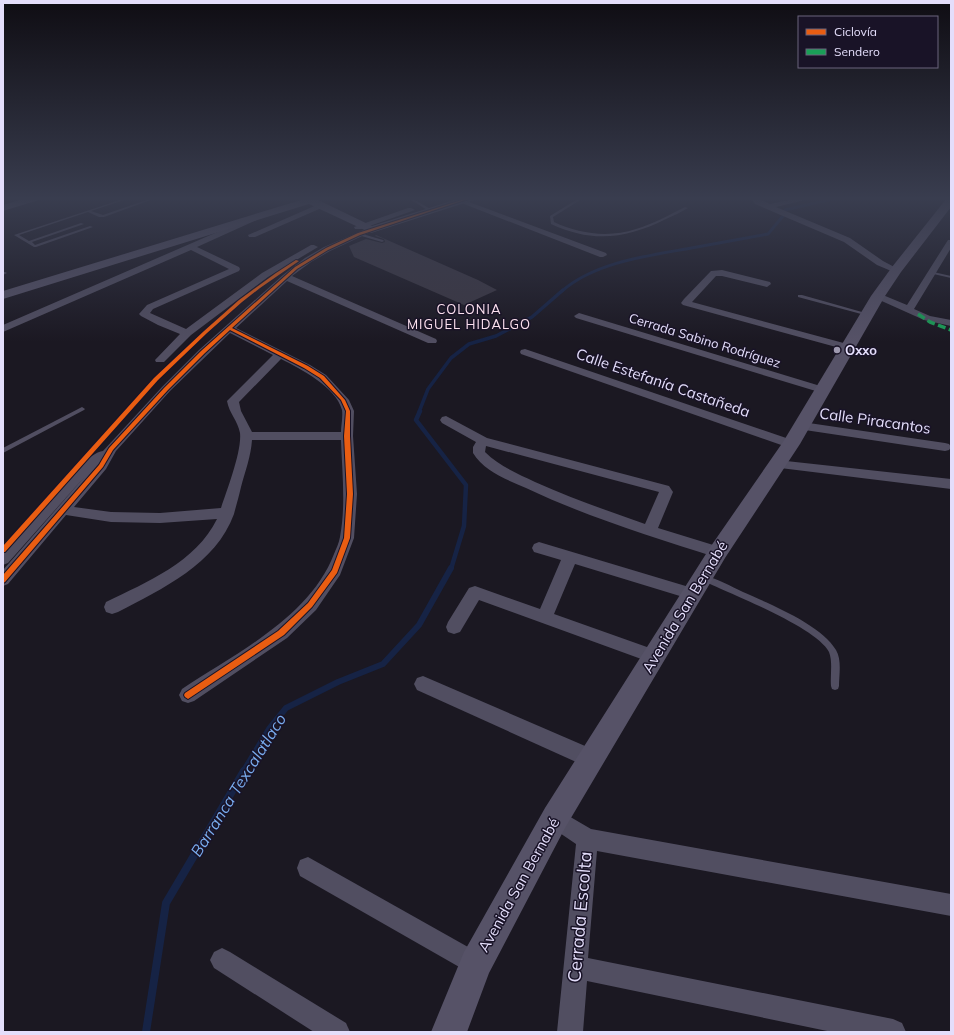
<svg xmlns="http://www.w3.org/2000/svg" width="954" height="1035" font-family="Mulish,sans-serif">
  <style>
    .lines { fill: none; stroke-linecap: round; stroke-linejoin: round }
    .stream-far4 { stroke: #162345; stroke-width: 3 }
    .stream-far3 { stroke: #162345; stroke-width: 3.5 }
    .stream-far2 { stroke: #162345; stroke-width: 4.5 }
    .stream-far1 { stroke: #162345; stroke-width: 6 }
    .stream { stroke: #162345; stroke-width: 8 }
    .building { fill: #3b3743 }
    .lane { fill: #514e61; fill-rule: evenodd }
    .street { fill: #514e61; fill-rule: evenodd }
    .secondary { fill: #565267; fill-rule: evenodd }
    .quiet { stroke: #1a9f57; stroke-width: 3.5; stroke-dasharray: 8 3.5; stroke-linecap: butt }
    .cycleway-casing { stroke: #191327; stroke-width: 2 }
    .cycleway { fill: #e95d12; fill-rule: evenodd }
    .poi-dot { fill: #9e99af; stroke: #191327; stroke-width: 1.5 }
    .labels { text-anchor: middle; stroke-width: 3; stroke-linejoin: round; paint-order: stroke }
    .far-neighbourhood-label { font-size: 13px; letter-spacing: 1px; fill: #fbe0ee; stroke: #191327 }
    .far-street-label { font-size: 13px; fill: #e4defb; stroke: #191327 }
    .far-poi-label { font-size: 13px; font-weight: bold; fill: #e4defb; stroke: #191327; text-anchor: start }
    .street-label { font-size: 15px; fill: #e4defb; stroke: #191327 }
    .water-label { font-size: 16px; font-style: italic; fill: #79acee; stroke: #191327 }
    .near-street-label { font-size: 18px; fill: #e4defb; stroke: #191327 }
  </style>
  <rect width="100%" height="100%" fill="#1b1822"/>
  <g class="lines">
    <path class="stream-far4" d="M562,291C594,263 645,256 686,249C713,244 741,239 768,234L783,216L785,210L841,197"/>
    <path class="stream-far3" d="M419,412L428,389L451,358L469,344L496,336L532,317L563,290"/>
    <path class="stream-far2" d="M420,411L416,420L466,485L464,526L451,569"/>
    <path class="stream-far1" d="M243,772L269,729L286,708L338,682L383,664L419,625L451,568"/>
    <path class="stream" d="M146,1032L166,903L244,771"/>
  </g>
  <path class="building" d="M376,235L478,280L497,290L464,305L354,257L349,246L366,239L382,243L385,242L384,239L375,236Z"/>
  <g class="lines">
    <g class="lane">
      <path d="M129,197H133L91,211L103,215L155,197H159L104,217H99L88,212L19,235L29,241L81,223L84,224L32,242L35,245L90,226L93,227L36,247H34L14,235Z"/>
      <path d="M406,197H410L432,210L429,211Z"/>
      <path d="M451,197H455L463,201L460,202Z"/>
      <path d="M581,197H585L553,217L554,222C579,234 609,238 636,229C653,224 669,215 685,207L688,208C681,212 673,216 666,219C626,239 592,243 551,224L550,216Z"/>
      <path d="M359,233L383,240L384,241L382,242L358,235L357,234Z"/>
      <path d="M929,271L951,276V278L929,273Z"/>
      <path d="M3,272H5L7,273L3,275Z"/>
      <path d="M798,295H802L869,314L865,315L798,297Z"/>
      <path d="M82,407L85,409L84,410L3,453V448Z"/>
      <path d="M704,575C717,579 731,586 743,592C770,604 822,625 836,650C842,660 839,675 839,686L838,689L835,690L832,689L831,686C830,676 833,662 829,652C816,627 729,593 701,580L700,578L701,576Z"/>
    </g>
    <g class="street">
      <path d="M755,197H761V200L770,204L803,197H814L813,198L776,207L850,238L883,261L900,270L896,273L877,265L844,242L755,204L752,200Z"/>
      <path d="M461,199L606,253L607,255L603,257H600L459,202L457,201Z"/>
      <path d="M319,204H325L326,206L255,237H249L248,235Z"/>
      <path d="M408,208H411L415,210L361,229H355L354,227Z"/>
      <path d="M252,217H258L259,219L197,247L239,267L240,269L239,271L153,309L150,313L186,329L262,273L311,245H314L318,247L268,277L191,335L164,362H156L155,360L180,334L158,325L141,316L139,314L147,305L229,269L191,250L3,332V325Z"/>
      <path d="M368,228H374L375,230L330,251L311,262L292,276L436,339L437,341L436,343H428L287,281L236,328L310,365L326,375L349,400L354,411L353,436L357,494L354,538L340,575L316,610L287,638L194,701L188,703L182,701L179,695L182,689C235,654 310,617 334,554C336,549 339,543 340,537C346,505 342,472 341,440H252C251,456 245,472 241,487C239,496 236,506 234,514C216,564 162,589 118,612L112,614L106,612L104,607L106,602C147,582 196,562 217,519L160,523L111,522L66,515L8,584L3,586V570L87,474L8,563L3,565V549C19,531 84,452 103,451L162,387L199,350L283,275L305,258L324,247ZM230,333L273,355L227,401C229,413 238,421 240,433C242,451 227,490 221,508L160,513L111,512L74,507L106,469L116,451L170,391ZM281,359C301,369 336,387 342,410C343,417 341,426 341,432H252L241,411L239,402Z"/>
      <path d="M948,240H951V248L914,309L930,316L951,320V326L924,320L875,298L873,296L878,293L907,305Z"/>
      <path d="M722,270L770,282L771,284L767,287L722,276H716L692,302L851,345L852,347L847,350L683,305L681,303L684,299L711,271Z"/>
      <path d="M579,313L827,388L829,390L827,392H819L576,318L574,316Z"/>
      <path d="M525,349L795,441L797,444L795,447H787L521,354L520,352L521,350Z"/>
      <path d="M446,416L487,438L669,486L673,492L658,528L723,548L725,552L723,556L718,558C653,537 587,517 526,488C507,480 484,471 473,453V447L476,442L442,423L440,420L442,417ZM486,446L659,492L645,524C608,511 571,498 535,482C518,474 499,466 485,452Z"/>
      <path d="M802,422L945,443L949,444L951,447L949,450L945,451L798,429L796,426L798,423Z"/>
      <path d="M777,460L951,479V489L772,467L771,464L772,461Z"/>
      <path d="M539,542L699,590L701,594L699,598L693,600L575,564L554,614L661,652L664,657L661,662L655,664L479,600L460,632L454,634L448,632L446,627L448,622L469,588L475,586L540,609L561,560L534,552L532,548L534,544Z"/>
      <path d="M423,676L599,752L602,759L599,766L592,769L585,766L417,690L414,684L417,678Z"/>
      <path d="M555,808L591,829L951,894V916L597,851L588,958L893,1019L902,1023L906,1032H832L587,981L583,1032H557L576,844L548,825L545,818L548,811Z"/>
      <path d="M308,857L484,956L488,964L484,972L476,976L468,972L300,876L297,868L300,860Z"/>
      <path d="M222,948L230,952L346,1023L350,1032H314L214,968L210,960L214,952Z"/>
    </g>
    <g class="secondary">
      <path d="M29,197H43L42,199L3,211V205Z"/>
      <path d="M298,197L314,198L372,226L464,197H478L477,199L371,233L309,204L3,299V291L301,200Z"/>
      <path d="M951,197V207L901,272L885,296L800,444L725,558L565,828L489,973L467,1032H431L464,952L545,808L711,546L783,442L871,296L892,267L947,198Z"/>
    </g>
    <path class="quiet" d="M918,314L930,322L951,330"/>
    <g class="cycleway-casing">
      <g id="cycleway">
        <path d="M471,197H474L360,235L328,250L297,269L232,328L308,366L324,376L345,400L350,411V436L353,494L350,538L337,573L312,607L284,635L188,699L185,697L184,695L185,693L278,631L308,603L332,570L344,538L347,494L344,436L346,411L341,400L320,378L304,368L230,330L205,353L168,390L113,450L103,467L5,582L3,583V575L99,465L109,448L164,388L201,351L295,267L326,248L358,233Z"/>
        <path d="M296,260L299,261L260,288L242,302L207,333L158,380L5,552H3V546L154,378L204,331L239,300L276,273Z"/>
      </g>
    </g>
    <use href="#cycleway" class="cycleway"/>
  </g>
  <linearGradient id="sky" x2="0" y2="1"><stop stop-color="#0f0d13"/><stop offset="0.58" stop-color="#393d4f"/><stop offset="1" stop-color="#393d4f" stop-opacity="0"/></linearGradient>
  <rect width="954" height="342" fill="url(#sky)"/>
  <circle class="poi-dot" cx="837" cy="350" r="4"/>
  <g class="labels">
    <g class="far-neighbourhood-label">
      <text x="469" y="314">COLONIA<tspan x="469" dy="15">MIGUEL HIDALGO</tspan></text>
    </g>
    <g class="far-street-label">
      <text transform="translate(705 340) rotate(17)" y="5">Cerrada Sabino Rodríguez</text>
    </g>
    <g class="far-poi-label">
      <text x="845" y="355">Oxxo</text>
    </g>
    <g class="street-label">
      <text transform="translate(663 383) rotate(19)" y="5">Calle Estefanía Castañeda</text>
      <text transform="translate(875 421) rotate(8)" y="5">Calle Piracantos</text>
      <text transform="translate(685 607) rotate(-59)" y="5">Avenida San Bernabé</text>
      <text transform="translate(519 885) rotate(-61)" y="5">Avenida San Bernabé</text>
    </g>
    <g class="water-label">
      <text transform="translate(238 785) rotate(-58)" y="6">Barranca Texcalatlaco</text>
    </g>
    <g class="near-street-label">
      <text transform="translate(580 917) rotate(-85)" y="6">Cerrada Escolta</text>
    </g>
  </g>
  <rect width="954" height="1035" fill="none" stroke="#e4defb" stroke-width="8"/>
  <rect x="798" y="16" width="140" height="52" fill="#191327" stroke="#6a647c"/>
  <rect x="806" y="29" width="20" height="6" fill="#e95d12" stroke="#6a647c"/>
  <text x="834" y="36" font-size="12" fill="#e4defb">Ciclovía</text>
  <rect x="806" y="49" width="20" height="6" fill="#1a9f57" stroke="#6a647c"/>
  <text x="834" y="56" font-size="12" fill="#e4defb">Sendero</text>
</svg>
